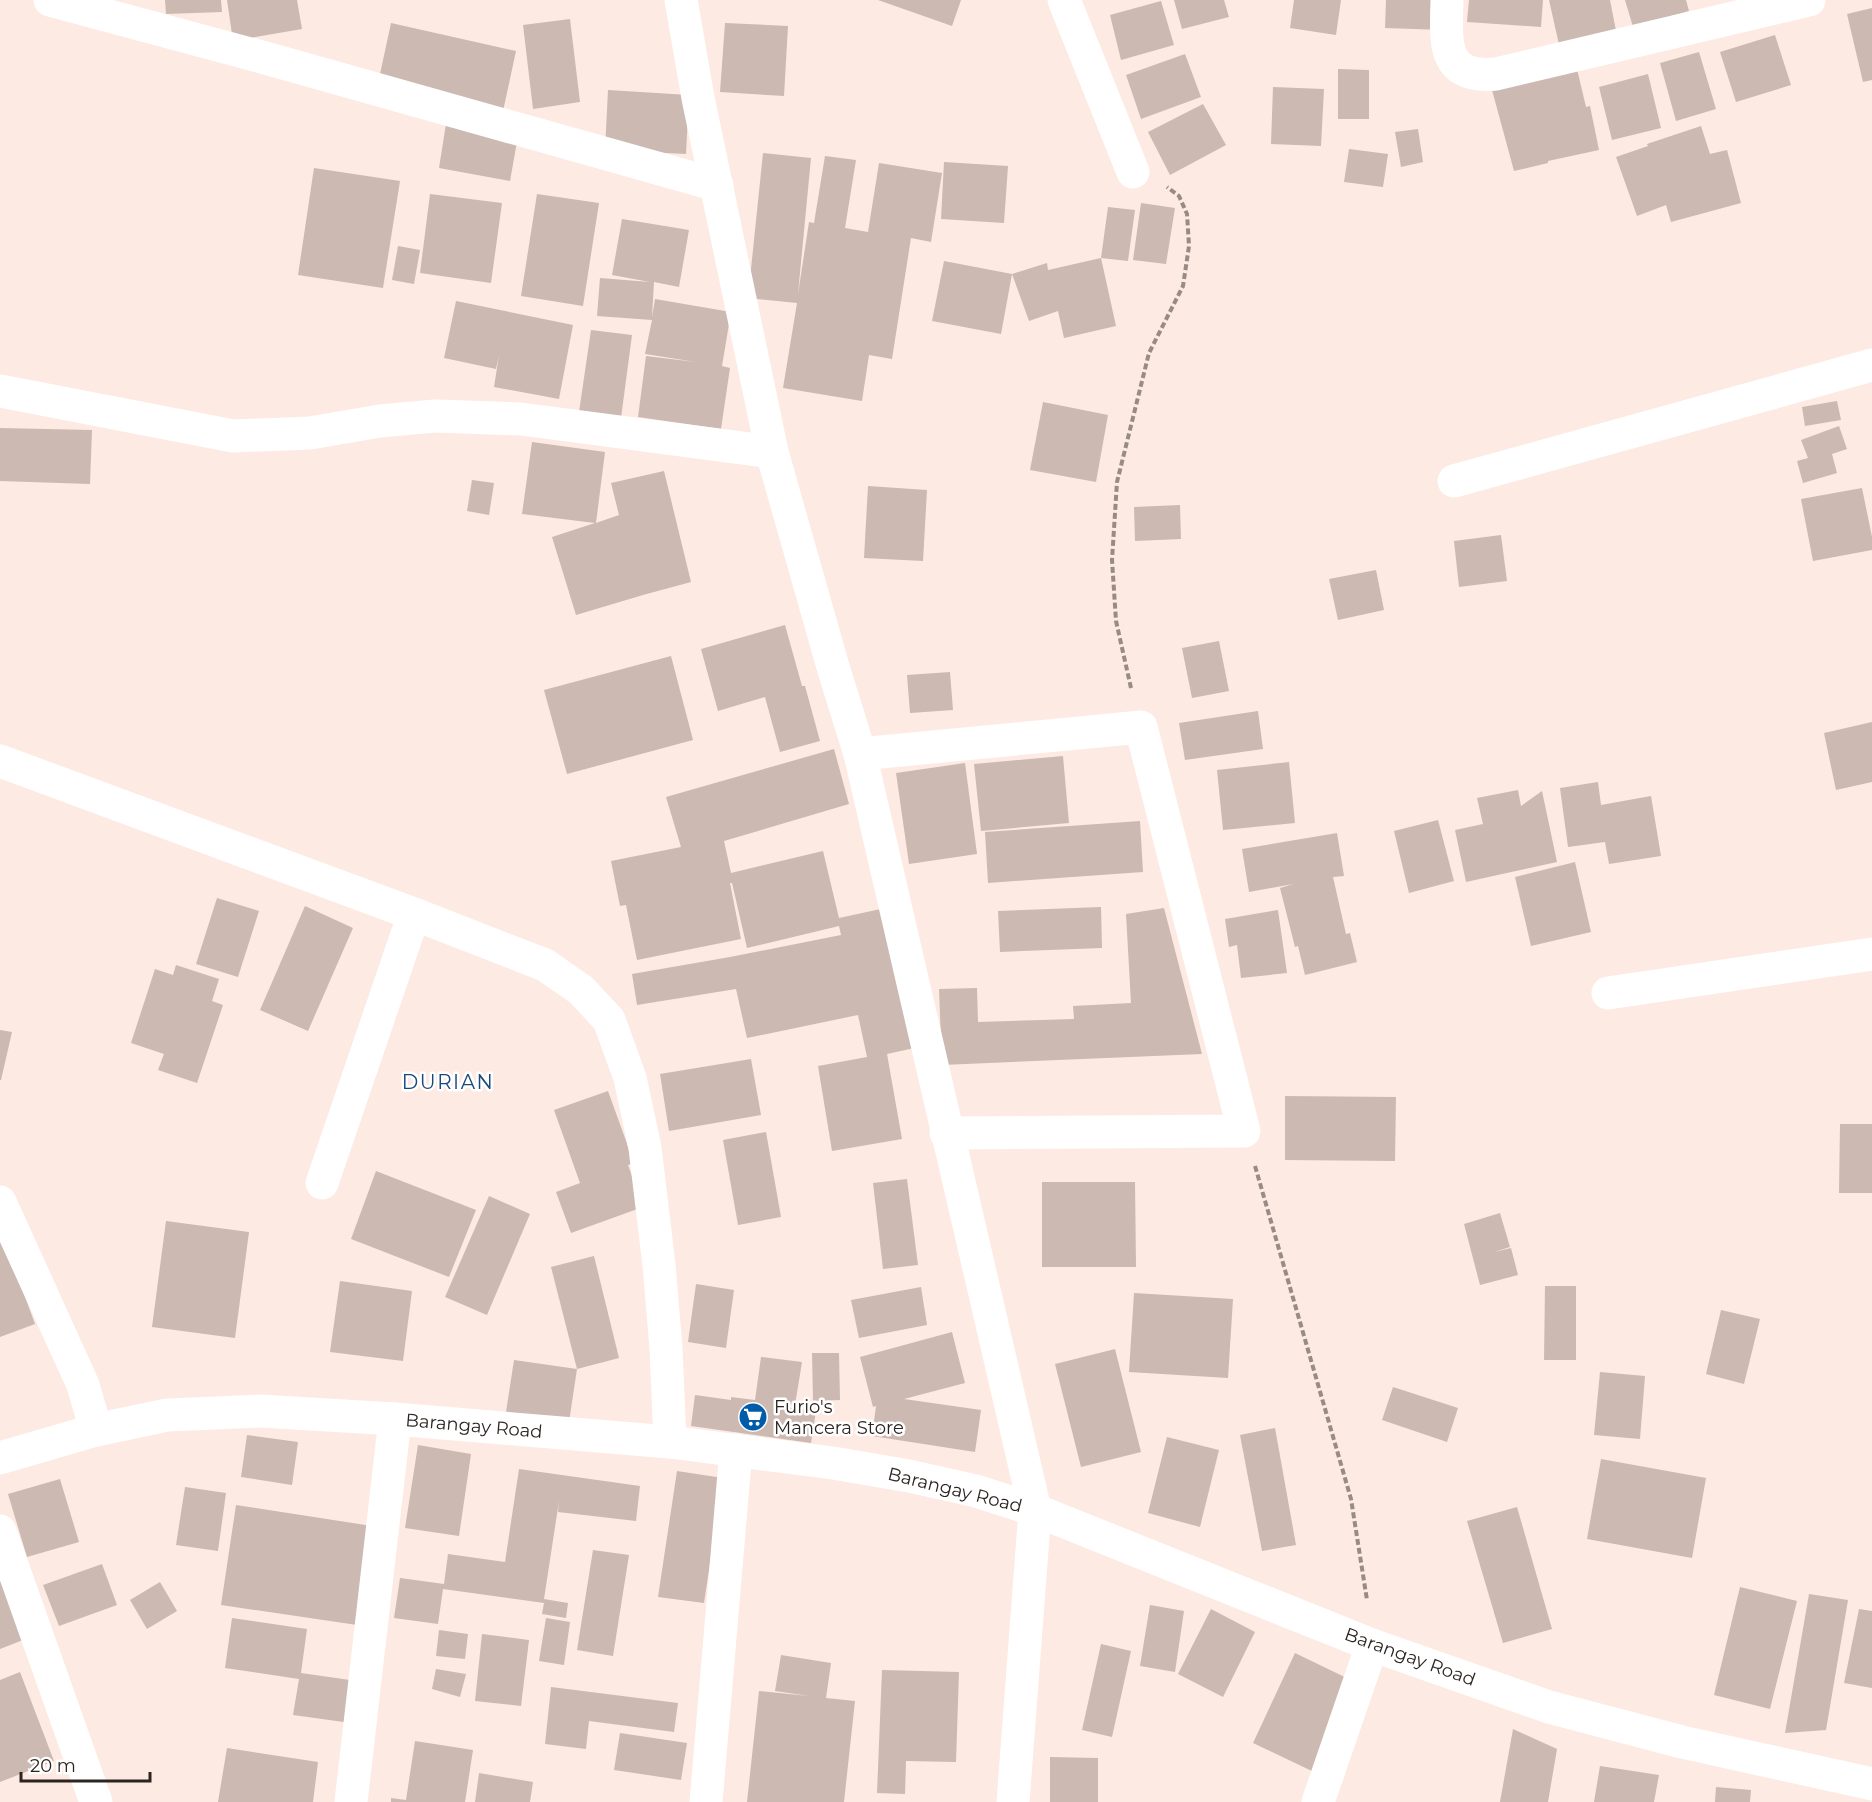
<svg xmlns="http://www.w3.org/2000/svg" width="1872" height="1802" font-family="Montserrat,sans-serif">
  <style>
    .building { fill: #ccb9b2 }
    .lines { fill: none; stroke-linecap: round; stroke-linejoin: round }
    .path { stroke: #988b85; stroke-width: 4; stroke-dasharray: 6 3; stroke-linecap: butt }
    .minor { stroke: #fff; stroke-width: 33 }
    .labels { text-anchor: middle; stroke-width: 5; stroke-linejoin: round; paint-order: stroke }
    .poi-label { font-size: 18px; fill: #2b2421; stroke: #fff; text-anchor: start }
    .street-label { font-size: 18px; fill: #2b2421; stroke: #fff }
    .neighbourhood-label { font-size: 20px; letter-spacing: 1.5px; fill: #1a4a7d; stroke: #fff }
  </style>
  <rect width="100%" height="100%" fill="#fdeae2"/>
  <g class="building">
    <path d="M165,0H221L222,12L166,14Z"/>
    <path d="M227,0H297L302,29L233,41Z"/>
    <path d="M878,0H961L952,26Z"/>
    <path d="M1174,0H1224L1229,17L1182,29Z"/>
    <path d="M1294,0H1341L1336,35L1290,28Z"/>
    <path d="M1386,0H1444L1443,30L1385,28Z"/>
    <path d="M1469,0H1543L1541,27L1467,22Z"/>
    <path d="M1549,0H1610L1617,36L1560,49Z"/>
    <path d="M1625,0H1686L1689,11L1633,27Z"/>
    <path d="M1161,1L1174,45L1121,60L1110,15Z"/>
    <path d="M1872,8V80L1863,82L1847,14Z"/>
    <path d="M570,19L580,102L533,109L523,25Z"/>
    <path d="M391,23L516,51L502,116L377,88Z"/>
    <path d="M725,23L788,26L784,96L720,92Z"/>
    <path d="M1775,35L1791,85L1736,102L1720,52Z"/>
    <path d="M1699,52L1716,109L1676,121L1660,63Z"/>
    <path d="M1185,54L1201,97L1141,119L1126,75Z"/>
    <path d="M1338,69L1369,70V119H1338Z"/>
    <path d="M1577,69L1586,107L1590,106L1599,150L1548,161V163L1514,171L1492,90Z"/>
    <path d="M1648,74L1661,128L1612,140L1599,87Z"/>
    <path d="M1273,87L1324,89L1321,146L1271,144Z"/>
    <path d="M608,90L689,95L686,154L605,150Z"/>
    <path d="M1203,104L1226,145L1170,175L1148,132Z"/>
    <path d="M446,124L518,136L510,181L439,168Z"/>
    <path d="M1701,126L1710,154L1727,150L1741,203L1671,222L1666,205L1637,216L1616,157L1648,146L1647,144Z"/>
    <path d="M1418,129L1423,162L1401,167L1395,132Z"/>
    <path d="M1349,149L1388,154L1383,187L1344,182Z"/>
    <path d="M763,153L811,158L798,294L809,222L814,223L825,156L856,160L845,228L868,232L879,163L942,173L931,242L911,238L892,359L869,355L862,401L783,388L797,303L748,298Z"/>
    <path d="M944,162L1008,166L1004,223L941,219Z"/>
    <path d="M314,168L400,181L383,288L298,275Z"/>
    <path d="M430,194L502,203L491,283L420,273Z"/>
    <path d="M537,194L599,203L583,306L521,296Z"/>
    <path d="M1141,203L1175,208L1166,264L1133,260Z"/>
    <path d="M1108,207L1135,210L1128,261L1101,258Z"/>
    <path d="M622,219L689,230L679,287L654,282L652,317L655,299L731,312L722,366L730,368L721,429L638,417L646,356L696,362L645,354L652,320L597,316L600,278L650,282L612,275Z"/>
    <path d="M398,246L420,250L414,284L392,280Z"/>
    <path d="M1101,258L1116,326L1064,338L1058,311L1029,321L1012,274L1047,263L1048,270Z"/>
    <path d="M944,261L1012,274L1001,334L932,321Z"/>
    <path d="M456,301L573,325L559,399L494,387L499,355L496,369L444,358Z"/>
    <path d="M591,330L632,335L621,418L579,412Z"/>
    <path d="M1837,401L1841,420L1805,426L1802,407Z"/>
    <path d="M1043,402L1108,415L1096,482L1030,470Z"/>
    <path d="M1839,426L1847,449L1832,454L1837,473L1803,483L1797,461L1808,458L1801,440Z"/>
    <path d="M0,428L92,430L90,484L0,481Z"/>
    <path d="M532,442L605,452L596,523L619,515L611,483L664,471L691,582L643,595L576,615L552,537L595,523L522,514Z"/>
    <path d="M472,480L494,483L489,515L467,511Z"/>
    <path d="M868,486L927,490L923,561L864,558Z"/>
    <path d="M1862,488L1872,537V550L1813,561L1801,499Z"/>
    <path d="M1180,505L1181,539L1135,541L1134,507Z"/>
    <path d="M1501,535L1507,581L1459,587L1454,541Z"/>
    <path d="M1376,570L1384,610L1338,620L1329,579Z"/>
    <path d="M785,625L802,686H805L820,741L780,752L765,697L718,711L701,649Z"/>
    <path d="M1219,641L1229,691L1192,698L1182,648Z"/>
    <path d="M671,656L693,740L567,774L544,690Z"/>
    <path d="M950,672L953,710L910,713L907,675Z"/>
    <path d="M1258,711L1263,749L1185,760L1179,723Z"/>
    <path d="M1872,722V782L1836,790L1824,733Z"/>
    <path d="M834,749L849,804L724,841L731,873L823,851L839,918L890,907L919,1047L887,1054L902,1139L832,1151L818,1066L867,1057L858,1015L747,1038L736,989L637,1005L632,974L730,957L841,935L839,926L747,948L732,883H730L741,939L637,960L626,905L620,906L611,861L681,847L666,797Z"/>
    <path d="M1063,756L1069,823L981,831L974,764Z"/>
    <path d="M1289,762L1295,823L1223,830L1217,770Z"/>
    <path d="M965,763L977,854L909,864L896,773Z"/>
    <path d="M1598,782L1601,805L1651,796L1661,856L1609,864L1605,842L1568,847L1560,788Z"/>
    <path d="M1518,790L1521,806L1542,791L1557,862L1466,882L1455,830L1483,824L1477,798Z"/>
    <path d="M1438,820L1454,881L1409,893L1394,831Z"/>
    <path d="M1140,821L1143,872L988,883L985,832Z"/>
    <path d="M1337,833L1344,876L1333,877L1346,934L1350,933L1357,962L1305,975L1298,946L1295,947L1280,888L1293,884L1249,892L1242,849Z"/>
    <path d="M1575,862L1591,932L1531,946L1515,877Z"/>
    <path d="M217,898L259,911L238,977L196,964Z"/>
    <path d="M305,906L353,928L308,1031L260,1010Z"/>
    <path d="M1101,907L1102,948L1000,952L998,911Z"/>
    <path d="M1164,908L1202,1054L942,1065L939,989L977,988L978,1022L1074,1019L1073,1006L1131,1003L1126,914Z"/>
    <path d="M1278,910L1287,973L1241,978L1237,945L1229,947L1225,919Z"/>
    <path d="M176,965L219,979L212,1001L223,1005L197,1083L158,1070L164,1054L131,1043L155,969L173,975Z"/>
    <path d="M0,1030L12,1032L1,1080H0Z"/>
    <path d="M751,1059L761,1115L669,1131L660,1074Z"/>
    <path d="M608,1091L634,1163L628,1165L643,1207L571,1233L556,1192L580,1183L554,1110Z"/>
    <path d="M1285,1096L1396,1097L1395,1161L1285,1160Z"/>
    <path d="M1840,1124H1872V1193H1839Z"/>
    <path d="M766,1132L781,1217L738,1225L723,1140Z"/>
    <path d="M376,1171L476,1210L449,1277L351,1239Z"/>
    <path d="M907,1179L918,1265L883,1269L873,1183Z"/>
    <path d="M1042,1182H1135L1136,1267H1042Z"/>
    <path d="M489,1196L530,1214L487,1315L445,1297Z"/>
    <path d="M1500,1213L1510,1247L1494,1252L1511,1248L1518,1275L1480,1285L1464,1224Z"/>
    <path d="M166,1221L249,1232L235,1338L152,1327Z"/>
    <path d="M0,1228L35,1324L0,1337Z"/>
    <path d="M594,1256L619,1358L577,1369L551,1267Z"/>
    <path d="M340,1281L412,1291L403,1361L330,1352Z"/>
    <path d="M696,1284L734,1290L726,1348L688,1342Z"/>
    <path d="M1545,1286H1576V1360H1544Z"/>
    <path d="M921,1287L927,1325L859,1338L851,1300Z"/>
    <path d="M1134,1293L1233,1299L1228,1378L1129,1372Z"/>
    <path d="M1721,1310L1760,1319L1744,1384L1706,1374Z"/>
    <path d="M952,1332L965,1383L904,1399L981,1410L975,1452L872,1436L876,1406L873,1407L860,1357Z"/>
    <path d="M1115,1349L1141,1452L1081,1467L1055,1364Z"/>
    <path d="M812,1353H839L840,1400L813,1401Z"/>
    <path d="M761,1357L802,1362L795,1405L778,1403V1406L816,1411L811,1443L691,1426L695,1395L731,1400V1397L755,1400Z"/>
    <path d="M514,1360L577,1369L569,1422L506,1412Z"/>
    <path d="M1600,1372L1645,1376L1640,1439L1594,1435Z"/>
    <path d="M1393,1387L1458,1408L1447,1442L1382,1420Z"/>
    <path d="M1275,1428L1296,1545L1262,1551L1240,1435Z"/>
    <path d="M247,1435L298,1442L292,1485L241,1477Z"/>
    <path d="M1167,1437L1219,1450L1200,1527L1148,1513Z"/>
    <path d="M418,1445L471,1454L459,1536L405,1528Z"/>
    <path d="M1601,1459L1706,1478L1692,1558L1587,1539Z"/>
    <path d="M519,1469L640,1486L636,1521L558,1512L559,1501L544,1599L568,1603L566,1618L542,1614L544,1603L443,1589L438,1624L394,1618L400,1578L444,1584L448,1554L505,1562Z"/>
    <path d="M677,1471L723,1478L704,1603L658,1597Z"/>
    <path d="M60,1479L79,1542L27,1557L8,1494Z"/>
    <path d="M185,1487L226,1493L218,1551L176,1545Z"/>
    <path d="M236,1505L372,1526L357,1625L221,1605Z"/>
    <path d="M1517,1507L1552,1629L1503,1643L1467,1521Z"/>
    <path d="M593,1550L629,1555L613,1656L577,1650Z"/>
    <path d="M102,1564L117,1605L59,1626L43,1585Z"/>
    <path d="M0,1579L23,1640L0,1649Z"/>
    <path d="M160,1582L177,1611L147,1629L130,1600Z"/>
    <path d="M1740,1587L1797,1601L1770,1709L1714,1695Z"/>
    <path d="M1809,1594L1848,1600L1826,1730L1785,1733Z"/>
    <path d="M1150,1605L1184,1611L1175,1672L1140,1666Z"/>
    <path d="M1211,1609L1255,1632L1223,1697L1178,1674Z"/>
    <path d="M1859,1609L1872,1611V1688L1844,1683Z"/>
    <path d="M232,1618L307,1629L301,1673L357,1681L351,1723L293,1715L299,1679L225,1668Z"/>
    <path d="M546,1618L570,1622L564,1665L539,1661Z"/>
    <path d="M439,1630L468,1634L465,1659L436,1656Z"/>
    <path d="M482,1634L529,1640L521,1706L475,1701Z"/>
    <path d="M1101,1644L1131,1651L1112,1737L1082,1730Z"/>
    <path d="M1295,1653L1357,1683L1316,1773L1253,1743Z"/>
    <path d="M781,1655L831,1663L826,1698L855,1701L844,1802H747L759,1691L809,1696L775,1691Z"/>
    <path d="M436,1669L466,1674L460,1697L432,1689Z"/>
    <path d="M882,1670L959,1672L956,1762L906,1761L905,1794L877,1793Z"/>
    <path d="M20,1672L54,1761L0,1782V1680Z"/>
    <path d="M551,1687L678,1703L674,1732L589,1721L586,1749L545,1744Z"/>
    <path d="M1513,1729L1557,1749L1548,1802H1500Z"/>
    <path d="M620,1733L687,1743L681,1780L614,1770Z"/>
    <path d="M415,1741L473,1750L465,1802H391V1798L406,1800Z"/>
    <path d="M227,1748L318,1762L313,1802H218Z"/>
    <path d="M1050,1757L1098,1758V1802H1050Z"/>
    <path d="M1600,1766L1659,1775L1654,1802H1594Z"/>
    <path d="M479,1773L533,1782L530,1802H475Z"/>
    <path d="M1716,1787L1751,1790L1750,1802H1715Z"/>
  </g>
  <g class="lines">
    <g class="path">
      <path d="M1131,688L1116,621L1112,560L1117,482L1149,353L1183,286L1189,246L1187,214L1179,196L1167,187"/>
      <path d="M1255,1166L1351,1499L1367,1600"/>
    </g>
    <g class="minor">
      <path d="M50,0L269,59L717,185"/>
      <path d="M681,0L698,98L772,452L833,667L860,754L1035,1510L1013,1802"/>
      <path d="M1064,0L1133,172"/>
      <path d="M1447,0C1446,42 1441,79 1496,74L1809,0"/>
      <path d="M0,391L233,436L310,433L380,421L435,416L521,419L772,452"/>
      <path d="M1454,481L1872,365"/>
      <path d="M860,754L1141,727L1244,1131L946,1133"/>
      <path d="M0,761L414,914L545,965L581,990L609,1020L630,1078L645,1148L659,1265L666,1348L670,1442"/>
      <path d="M1608,993L1872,954"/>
      <path d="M322,1183L414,914"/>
      <path d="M0,1202L83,1385L96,1430"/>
      <path d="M0,1458L96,1430L167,1415L260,1411L395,1419L670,1442L833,1463L909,1476L976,1491L1035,1510L1372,1645L1549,1707L1682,1742L1872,1784"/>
      <path d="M0,1531L96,1802"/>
      <path d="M351,1802L395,1419"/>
      <path d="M706,1802L736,1450"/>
      <path d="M1318,1802L1372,1645"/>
    </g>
  </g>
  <defs>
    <g id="supermarket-disc" transform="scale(1.5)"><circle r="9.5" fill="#005ba8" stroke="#fff"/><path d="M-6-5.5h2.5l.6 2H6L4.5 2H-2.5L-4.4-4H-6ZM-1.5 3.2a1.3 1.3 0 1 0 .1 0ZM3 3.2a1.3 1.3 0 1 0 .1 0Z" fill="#fff"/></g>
  </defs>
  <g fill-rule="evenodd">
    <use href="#supermarket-disc" x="753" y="1417"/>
  </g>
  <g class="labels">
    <g class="poi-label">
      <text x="774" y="1413">Furio's<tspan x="774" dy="21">Mancera Store</tspan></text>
    </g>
    <g class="street-label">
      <text transform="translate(474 1426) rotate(5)" y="6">Barangay Road</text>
      <text transform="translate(955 1490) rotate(14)" y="6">Barangay Road</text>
      <text transform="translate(1410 1657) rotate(20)" y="6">Barangay Road</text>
    </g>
    <g class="neighbourhood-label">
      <text x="448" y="1089">DURIAN</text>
    </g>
  </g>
  <path d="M21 1772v9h129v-9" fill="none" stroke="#2b2421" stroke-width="3"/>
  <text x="30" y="1772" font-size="18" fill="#2b2421" stroke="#ffffff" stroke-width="4.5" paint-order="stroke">20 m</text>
</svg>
